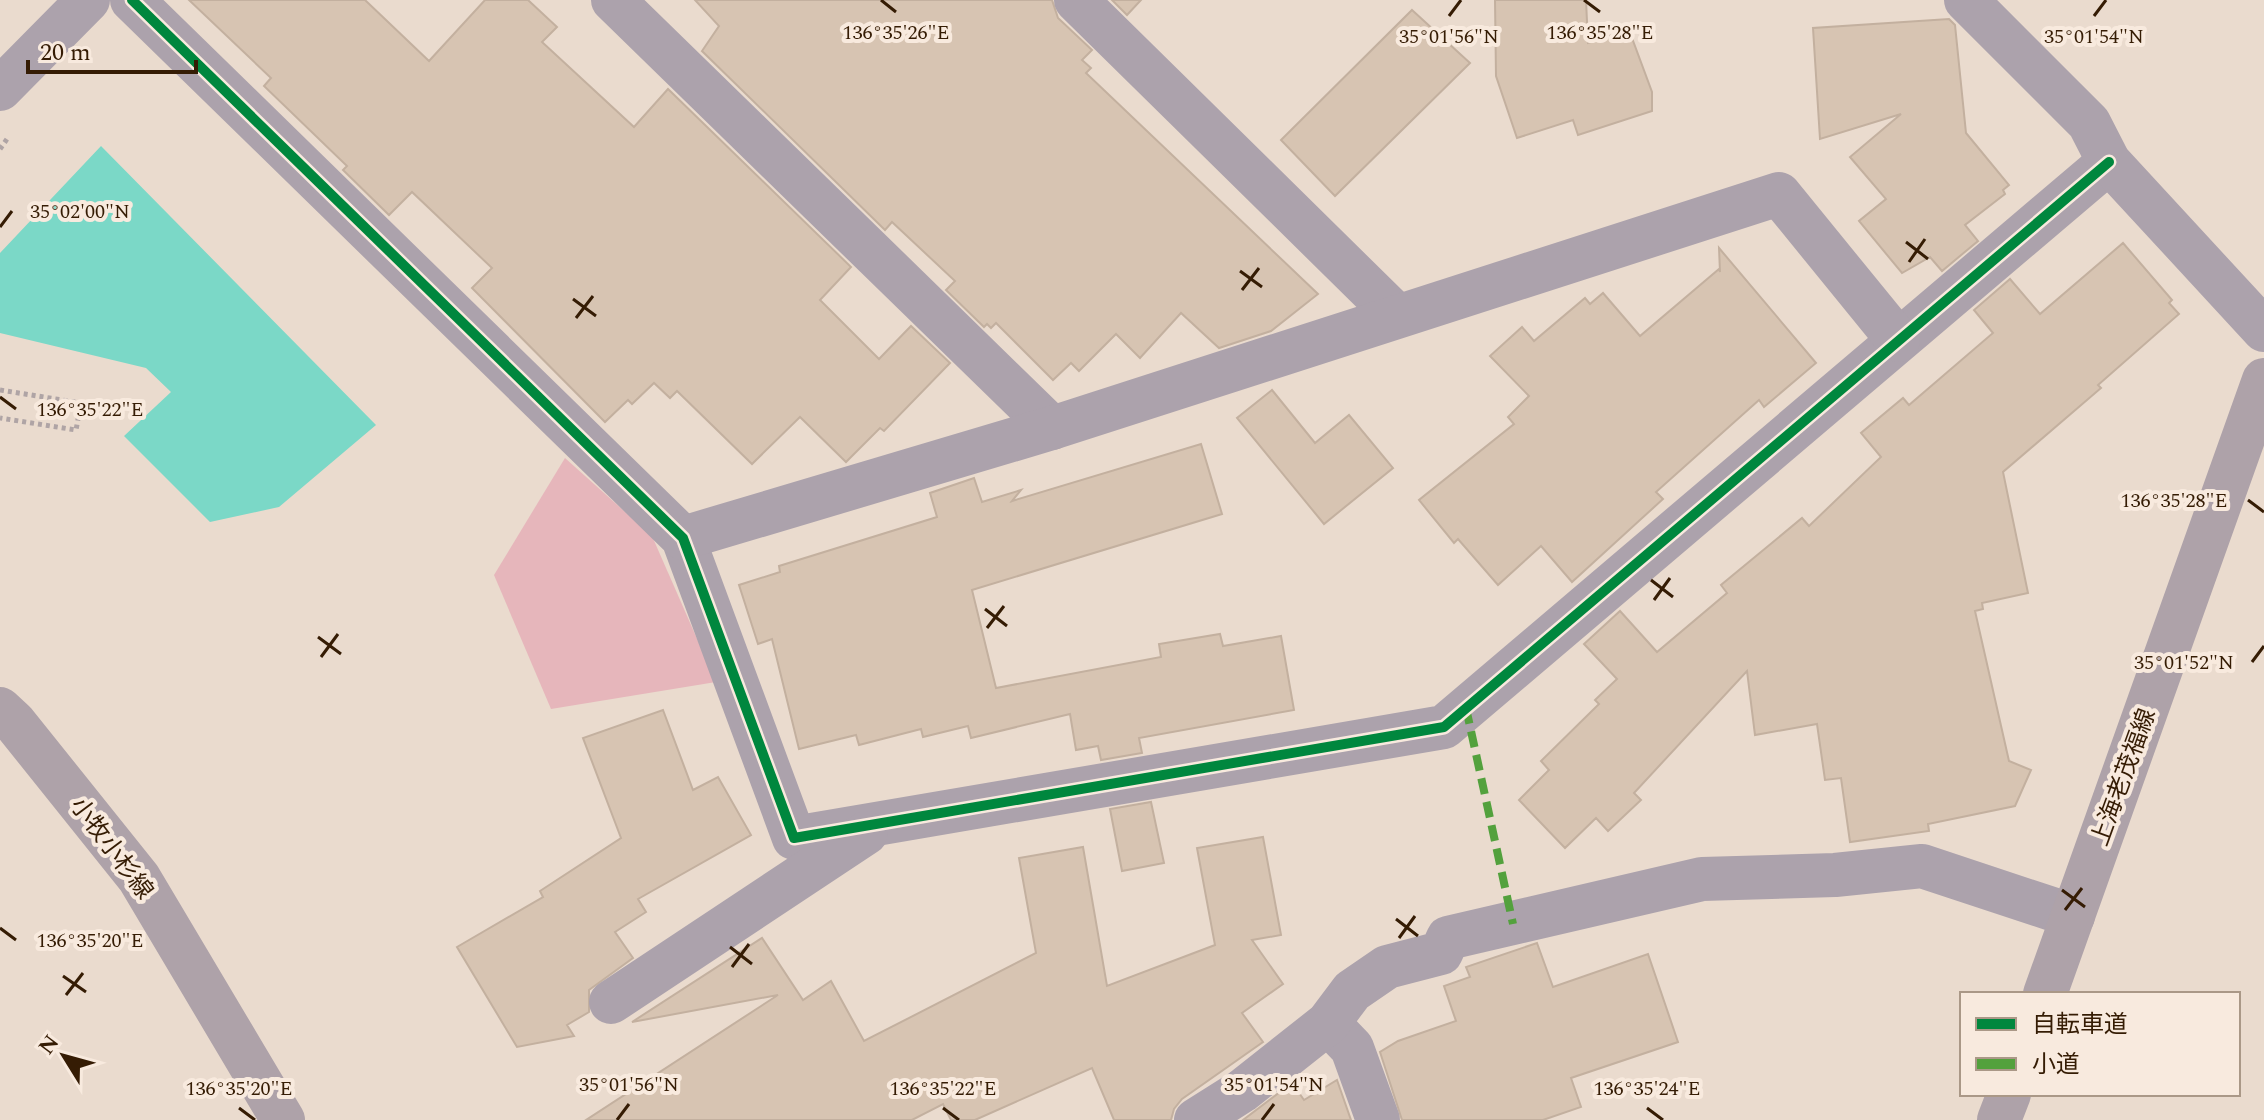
<svg xmlns="http://www.w3.org/2000/svg" width="2264" height="1120" font-family="Spectral,'Noto Sans JP',serif">
  <style>
    .green { fill: #e6b6bb }
    .water { fill: #7bd8c7 }
    .building { fill: #d7c4b2; stroke: #c3b09f; stroke-width: 2 }
    .lines { fill: none; stroke-linecap: round; stroke-linejoin: round }
    .path { stroke: #afa4a5; stroke-width: 5; stroke-dasharray: 4 4; stroke-linecap: butt }
    .minor { stroke: #aca2ac; stroke-width: 44 }
    .major { stroke: #aea2a9; stroke-width: 44 }
    .quiet { stroke: #53a13d; stroke-width: 8; stroke-dasharray: 16 8; stroke-linecap: butt }
    .cycleway-casing { stroke: #f8eade; stroke-width: 15 }
    .cycleway { stroke: #00873e; stroke-width: 10 }
    .ticks { fill: none; stroke: #351c04; stroke-width: 3 }
    .labels { text-anchor: middle; stroke-width: 8; stroke-linejoin: round; paint-order: stroke }
    .street-label { font-size: 24px; fill: #351c04; stroke: #f8eade }
    .ticks-label { font-size: 20px; text-anchor: middle; fill: #351c04; stroke: #f8eade; stroke-width: 8; stroke-linejoin: round; paint-order: stroke }
  </style>
  <rect width="100%" height="100%" fill="#eadbce"/>
  <path class="green" d="M565,458L652,536L716,682L551,709L494,575Z"/>
  <path class="water" d="M101,146L376,425L279,507L210,522L124,436L171,392L146,368L0,333V253Z"/>
  <g class="building">
    <path d="M189,0H365L429,61L485,0H528L557,27L542,42L634,127L668,89L851,267L820,300L879,359L911,326L950,363L884,431L880,428L846,462L800,417L752,464L677,391L670,398L654,383L632,404L628,400L605,422L472,288L492,268L412,192L389,215L343,170L347,166L264,86L271,78Z"/>
    <path d="M695,0H1052L1058,18L1092,50L1082,60L1091,68L1086,73L1318,294L1271,331L1219,348L1181,313L1140,358L1116,334L1079,371L1071,363L1053,380L996,323L991,328L987,324L984,327L946,290L955,281L892,222L885,230L702,51L719,26Z"/>
    <path d="M1112,0H1141L1127,15Z"/>
    <path d="M1495,0H1586L1588,43L1629,30L1652,92V111L1578,135L1573,120L1517,138L1496,76Z"/>
    <path d="M1412,10L1470,63L1335,196L1281,140Z"/>
    <path d="M1949,19L1955,25L1966,133L2009,185L2003,190L2005,194L1965,225L1978,241L1942,271L1930,257L1902,273L1859,221L1886,199L1850,157L1901,114L1820,139L1813,28Z"/>
    <path d="M2123,243L2172,300L2169,303L2179,314L2098,385L2101,388L2003,472L2028,593L1982,603L1983,609L1975,611L2009,761L2031,770L2015,806L1928,824L1929,831L1850,842L1841,778L1825,780L1817,724L1755,735L1747,671L1634,793L1641,800L1608,831L1596,818L1565,848L1519,800L1549,770L1541,761L1599,704L1595,700L1617,679L1584,644L1620,611L1657,652L1727,593L1721,585L1802,518L1809,526L1881,457L1861,433L1903,398L1909,405L1993,333L1974,310L2010,279L2040,314Z"/>
    <path d="M1719,248L1816,363L1764,407L1759,400L1656,492L1663,499L1572,582L1541,546L1498,585L1458,539L1454,543L1419,500L1514,424L1508,417L1529,396L1490,356L1522,327L1534,341L1585,298L1590,304L1603,293L1640,336L1719,269L1720,272Z"/>
    <path d="M1272,390L1315,443L1349,415L1393,468L1324,524L1237,418Z"/>
    <path d="M1201,444L1222,514L972,590L996,688L1161,657L1159,644L1220,634L1223,646L1281,636L1294,710L1139,738L1142,753L1101,760L1098,746L1076,750L1070,714L971,738L968,726L923,737L921,729L859,745L856,735L799,749L772,639L758,644L739,585L780,572L779,566L937,517L930,493L974,478L982,502L1021,490L1012,501Z"/>
    <path d="M663,710L693,790L718,777L751,835L638,899L646,912L615,932L633,958L589,990V1012L567,1025L574,1036L517,1047L457,947L543,897L540,891L621,838L583,738Z"/>
    <path d="M1151,802L1164,863L1122,871L1110,809Z"/>
    <path d="M1263,837L1281,935L1252,940L1283,984L1242,1013L1263,1042L1182,1099L1174,1109L1171,1120H1114L1092,1068L975,1120H951L943,1104L912,1120H586L778,995L632,1022L762,938L803,1000L831,981L864,1041L1036,953L1019,858L1083,847L1107,986L1215,945L1197,848Z"/>
    <path d="M1537,943L1553,987L1648,954L1678,1042L1571,1078L1581,1107L1543,1120H1402L1380,1052L1398,1041L1456,1021L1444,986L1470,977L1466,967Z"/>
    <path d="M1337,1080L1351,1120H1243L1292,1083L1304,1100Z"/>
  </g>
  <g class="lines">
    <g class="path">
      <path d="M0,149L7,139"/>
      <path d="M0,390L81,403L76,430L0,418"/>
    </g>
    <g class="minor">
      <path d="M132,0L683,538L794,838L1444,727L2109,162"/>
      <path d="M613,0L1052,428"/>
      <path d="M1076,0L1396,315"/>
      <path d="M1966,0L2089,123L2109,162L2264,330"/>
      <path d="M0,89L88,0"/>
      <path d="M683,538L1052,428L1779,194L1898,340"/>
      <path d="M611,1002L866,833"/>
      <path d="M1328,1023L1352,1048L1378,1120"/>
      <path d="M1196,1120L1242,1091L1328,1023L1352,991L1387,967L1441,953L1448,938L1702,879L1835,875L1922,866L2073,916"/>
    </g>
    <g class="major">
      <path d="M0,709L14,722L139,878L283,1120"/>
      <path d="M2045,994L2264,380"/>
      <path d="M1999,1120L2009,1094"/>
    </g>
    <path class="quiet" d="M1466,708L1513,924"/>
    <g class="cycleway-casing">
      <path id="cycleway" d="M132,0L683,538L794,838L1444,727L2109,162"/>
    </g>
    <use href="#cycleway" class="cycleway"/>
  </g>
  <path class="ticks" d="M881,0L896,12M1584,0L1600,12M1449,16L1461,0M2094,16L2106,0M0,227L12,211M1906,242L1928,259M1909,262L1925,239M1240,271L1262,287M1242,290L1259,268M573,299L596,316M576,318L593,296M0,397L16,409M2248,500L2264,512M1651,580L1673,597M1654,600L1670,578M985,609L1007,626M987,628L1004,606M318,637L341,654M321,657L338,634M2252,662L2264,646M2062,890L2085,907M2065,910L2082,888M1396,919L1418,936M0,928L16,940M1399,938L1415,916M730,947L752,964M732,967L749,944M63,976L86,992M66,995L83,973M239,1108L255,1120M943,1108L959,1120M1647,1108L1663,1120M617,1120L629,1104M1262,1120L1274,1104"/>
  <g class="labels">
    <g class="street-label">
      <text transform="translate(2123 777) rotate(-70)" y="8">上海老茂福線</text>
      <text transform="translate(112 848) rotate(53)" y="8">小牧小杉線</text>
    </g>
  </g>
  <g class="ticks-label">
    <text x="896" y="39">136°35'26"E</text>
    <text x="1600" y="39">136°35'28"E</text>
    <text x="1449" y="43">35°01'56"N</text>
    <text x="2094" y="43">35°01'54"N</text>
    <text x="80" y="218">35°02'00"N</text>
    <text x="90" y="416">136°35'22"E</text>
    <text x="2174" y="507">136°35'28"E</text>
    <text x="2184" y="669">35°01'52"N</text>
    <text x="90" y="947">136°35'20"E</text>
    <text x="629" y="1091">35°01'56"N</text>
    <text x="1274" y="1091">35°01'54"N</text>
    <text x="239" y="1095">136°35'20"E</text>
    <text x="943" y="1095">136°35'22"E</text>
    <text x="1647" y="1095">136°35'24"E</text>
  </g>
  <rect x="1960" y="992" width="280" height="104" fill="#f8eade" stroke="#aa9887" stroke-width="2"/>
  <rect x="1976" y="1018" width="40" height="12" fill="#00873e" stroke="#aa9887" stroke-width="2"/>
  <text x="2032" y="1032" font-size="24" fill="#351c04">自転車道</text>
  <rect x="1976" y="1058" width="40" height="12" fill="#53a13d" stroke="#aa9887" stroke-width="2"/>
  <text x="2032" y="1072" font-size="24" fill="#351c04">小道</text>
  <g transform="translate(64 1056) rotate(307)" stroke="#f8eade" stroke-width="6" paint-order="stroke">
  <path d="M0-6L14 30L0 20L-14 30Z" fill="#351c04"/>
  <text y="-12" font-size="22" font-weight="bold" text-anchor="middle" fill="#351c04">N</text>
  </g>
  <path d="M28 60v12h168v-12" fill="none" stroke="#351c04" stroke-width="4"/>
  <text x="40" y="60" font-size="24" fill="#351c04" stroke="#f8eade" stroke-width="6" paint-order="stroke">20 m</text>
</svg>
